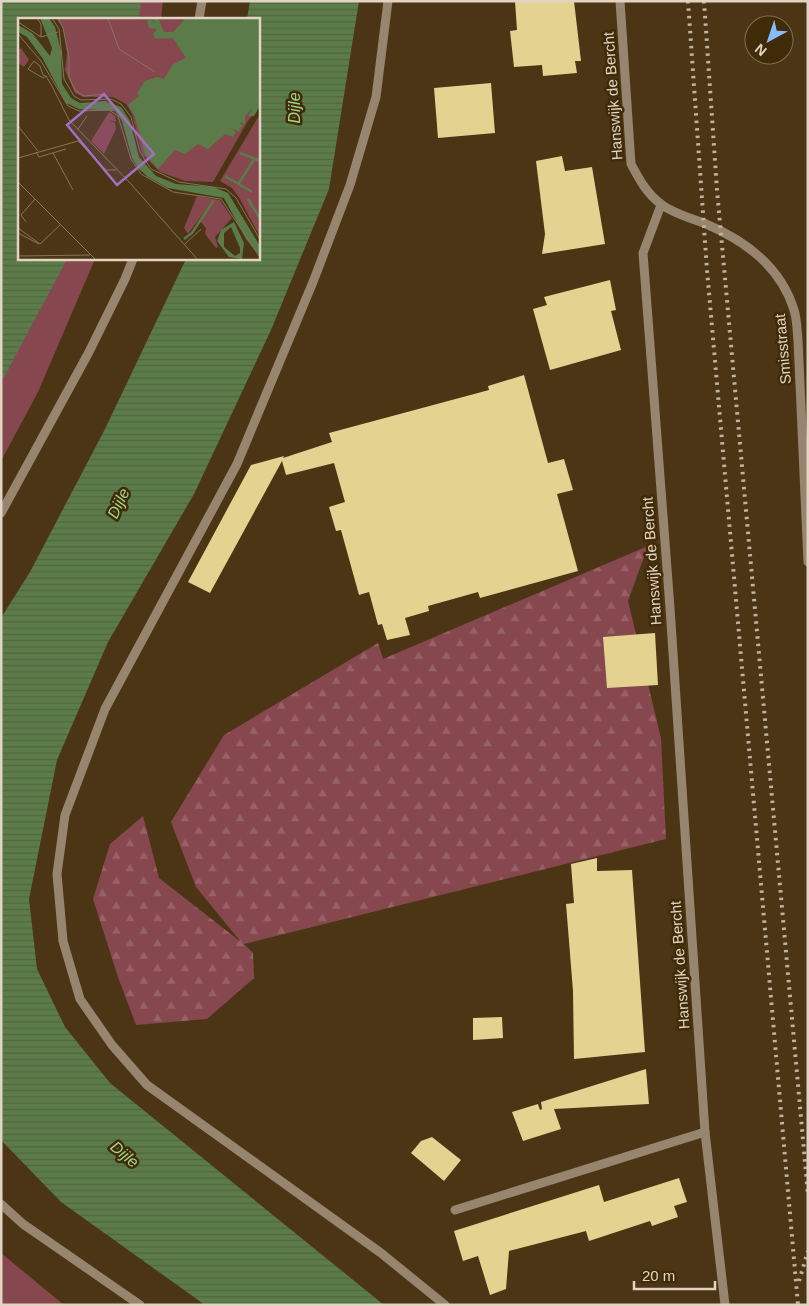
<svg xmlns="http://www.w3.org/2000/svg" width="809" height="1306" font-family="Helvetica,sans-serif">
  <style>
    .green { fill: #86474e }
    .forest { fill: url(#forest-firs) }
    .water { fill: url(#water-rules) }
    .building { fill: #e4d291 }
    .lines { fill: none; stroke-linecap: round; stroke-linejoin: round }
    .minor { stroke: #97856f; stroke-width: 9 }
    .rail { stroke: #c1b29c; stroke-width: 4; stroke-dasharray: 2.5 5; stroke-linecap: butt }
    .labels { text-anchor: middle; stroke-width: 5; stroke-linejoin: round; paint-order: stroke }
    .street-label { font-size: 15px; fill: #e2d4c2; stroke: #402b08 }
    .water-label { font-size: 16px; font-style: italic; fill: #a3d386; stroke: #402b08 }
    .inset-river { fill: none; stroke: #5b7c48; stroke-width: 2.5 }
    .inset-road { fill: none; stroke: #87755a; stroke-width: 1 }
    .view { fill: #a46fc0; fill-opacity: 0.15; stroke: #a46fc0; stroke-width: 2.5 }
    .inset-edge { fill: none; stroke: #e2d4c2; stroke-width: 2.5 }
  </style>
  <defs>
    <pattern id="forest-firs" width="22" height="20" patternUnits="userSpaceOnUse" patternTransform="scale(1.25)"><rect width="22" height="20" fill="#86474e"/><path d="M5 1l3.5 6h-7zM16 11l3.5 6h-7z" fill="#976166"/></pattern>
    <pattern id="water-rules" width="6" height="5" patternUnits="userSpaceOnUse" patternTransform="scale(1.25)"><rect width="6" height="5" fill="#5b7c48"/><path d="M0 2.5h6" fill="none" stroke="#526442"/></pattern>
  </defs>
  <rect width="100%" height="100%" fill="#4b3514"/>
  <g class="green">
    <path d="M1,1H163L161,19H19V259H95L38,392L1,461Z"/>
    <path d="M1,1253L64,1305H1Z"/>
  </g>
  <path class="forest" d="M648,546L628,601L661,738L666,839L244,944L253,953L254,978L207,1019L136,1025L118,977L93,899L110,844L143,816L159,878L241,942L196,887L171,822L224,735L378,643L383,659Z"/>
  <g class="water">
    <path d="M1,1H141L139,19H19V259H67L1,383Z"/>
    <path d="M250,1H359L329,189L271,330L194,494L108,642L57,760L29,899L37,969L65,1027L110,1083L384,1305H205L61,1202L1,1140V618L30,572L105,429L186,259H259V19H247Z"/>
  </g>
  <g class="building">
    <path d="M515,1H574L581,61H575L577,73L543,76L542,65L514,67L510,31L517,30Z"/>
    <path d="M491,83L495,133L438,138L434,88Z"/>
    <path d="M562,156L565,171L592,167L605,244L542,254L545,234L536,161Z"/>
    <path d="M610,280L616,310L611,311L621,350L550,370L533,309L547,305L544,297Z"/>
    <path d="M524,375L548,463L564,459L573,490L557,494L578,571L480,598L478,592L428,606L429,611L405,618L410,635L387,640L382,624L378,625L369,592L359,595L341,530L336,531L329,507L345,502L334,463L286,475L282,461L210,593L188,582L251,465L284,456L283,458L332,442L329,433L489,390L488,386Z"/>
    <path d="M655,633L658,685L607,688L603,637Z"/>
    <path d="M597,858V871L632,870L645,1052L574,1059L573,991L566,904L574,903L571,864Z"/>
    <path d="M502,1017L503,1038L473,1040V1018Z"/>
    <path d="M646,1069L649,1104L554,1109L561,1129L523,1141L512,1112L538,1104L540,1110L542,1109L541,1102Z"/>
    <path d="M432,1137L461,1160L444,1181L411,1153L421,1141Z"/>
    <path d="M679,1178L687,1202L674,1206L678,1217L652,1226L650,1221L589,1241L586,1231L509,1251L506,1289L490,1295L478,1256L463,1261L454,1231L599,1185L604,1202Z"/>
  </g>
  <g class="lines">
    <g class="minor">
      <path d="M388,1L376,97L350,185L313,282L237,464L105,709L65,815L57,874L63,941L80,999L112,1045L147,1085L381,1253L445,1305"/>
      <path d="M620,1L631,164C639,179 647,194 661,204C672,213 693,219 706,224C746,241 781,267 794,310C797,319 797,330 798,340L808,562"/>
      <path d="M199,19L202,1"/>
      <path d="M661,205L643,253L670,608L705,1132L725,1305"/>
      <path d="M1,513L89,352L125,279L133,259"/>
      <path d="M1,1204L23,1224L140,1305"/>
      <path d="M455,1210L705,1132"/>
    </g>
    <g class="rail">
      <path d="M688,1L707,270L798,1305"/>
      <path d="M704,1L717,190L808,1195"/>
      <path d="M799,1281L808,1251"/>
    </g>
  </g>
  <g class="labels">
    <g class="street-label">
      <text transform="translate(613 96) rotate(-94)" y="5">Hanswijk de Bercht</text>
      <text transform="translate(783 349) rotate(-95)" y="5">Smisstraat</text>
      <text transform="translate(652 561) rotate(-94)" y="5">Hanswijk de Bercht</text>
      <text transform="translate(680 965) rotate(-94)" y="5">Hanswijk de Bercht</text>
    </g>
    <g class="water-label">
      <text transform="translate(294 108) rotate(-90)" y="6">Dijle</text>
      <text transform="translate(118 503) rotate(-65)" y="6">Dijle</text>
      <text transform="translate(125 1154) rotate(40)" y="6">Dijle</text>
    </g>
  </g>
  <g transform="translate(18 18)">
    <rect width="242" height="242" fill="#4b3514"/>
    <path d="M38,0H242V88L230,103L195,164L167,163L142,154L124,136L114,96L108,86L95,79H65L57,75L47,52L49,35L45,10ZM3,30L11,42L6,49L0,45V32ZM242,96V219L222,181L214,170L202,163Z" fill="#86474e"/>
    <path d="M91,94L97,98L98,104L92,102L97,105L98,111L86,136L73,123ZM179,178L196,181L170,216L166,210ZM196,181L202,182L214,200L197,219L200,229L198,230L187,216L188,210L182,203Z" fill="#86474e"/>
    <path d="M22,0H31L37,9L43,33L44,66L53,80L62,85L87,83L103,89L112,103L121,139L138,158L158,166L195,169L210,175L242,228V238L228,221L206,180L150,170L130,159L120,150L114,140L104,103L97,93L61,91L48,85L25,41L9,19L0,14V7L14,15L32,38L34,30ZM168,0H242V88L236,98H230L235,90L227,98V106L220,104L225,107L221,114L214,110L218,114L215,119L207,116L190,131L180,126L167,136L157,132L140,151L127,136L117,99L110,87L121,78L119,75L127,63L139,59L146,61L155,46L168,40L155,20L137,21L135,16L139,11L131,10L129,3L132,1L137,5L135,1L140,0L146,14H155ZM216,204L226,225L224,241L211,239L199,223L203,212ZM213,209L222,230V235L217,238L206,229V215Z" fill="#5b7c48" fill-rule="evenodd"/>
    <path class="inset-river" d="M222,135L243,143M207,158L234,174M221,165L237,140M230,181L243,202M166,221L174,215L196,182"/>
    <path class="inset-road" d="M19,0L23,6V19M34,0L41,11L46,61L56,78L63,82L93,81L103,86L113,99L122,134L133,151L161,164L208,171L218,180L243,223M40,0L45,10L51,39V59L57,72L66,78L87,76M90,0L101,31L137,54M0,4L23,19L40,14M0,16L23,43L50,88L61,93L91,92L100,98L113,141L123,156L155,174L203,181L243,241M28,58L25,60L10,51L16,43L22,48L25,57L28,58L35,70L51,102L113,166L180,242M0,108L20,133M60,111L69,98M18,134L21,139L48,131M35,135L55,172M0,140L60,123L88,152H98M0,164L78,242M8,204L3,197L17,181M0,210L22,226M0,215L21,226M22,226L42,207M167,226L183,211M0,238L72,237"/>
    <path class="view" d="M86,76L136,136L99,167L49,107Z"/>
    <rect width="242" height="242" class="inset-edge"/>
  </g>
  <rect width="809" height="1306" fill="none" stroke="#e2d4c2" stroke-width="5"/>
  <g transform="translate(769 40) rotate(220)"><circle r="24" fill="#402b08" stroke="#816f52"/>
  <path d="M0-4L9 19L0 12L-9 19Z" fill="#87bbfb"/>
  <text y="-8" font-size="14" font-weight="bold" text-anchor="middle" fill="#e2d4c2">N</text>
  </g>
  <path d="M634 1281v8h81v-8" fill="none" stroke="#e2d4c2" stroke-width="2.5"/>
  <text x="642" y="1281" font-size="15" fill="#e2d4c2" stroke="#402b08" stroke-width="4" paint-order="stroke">20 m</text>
</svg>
